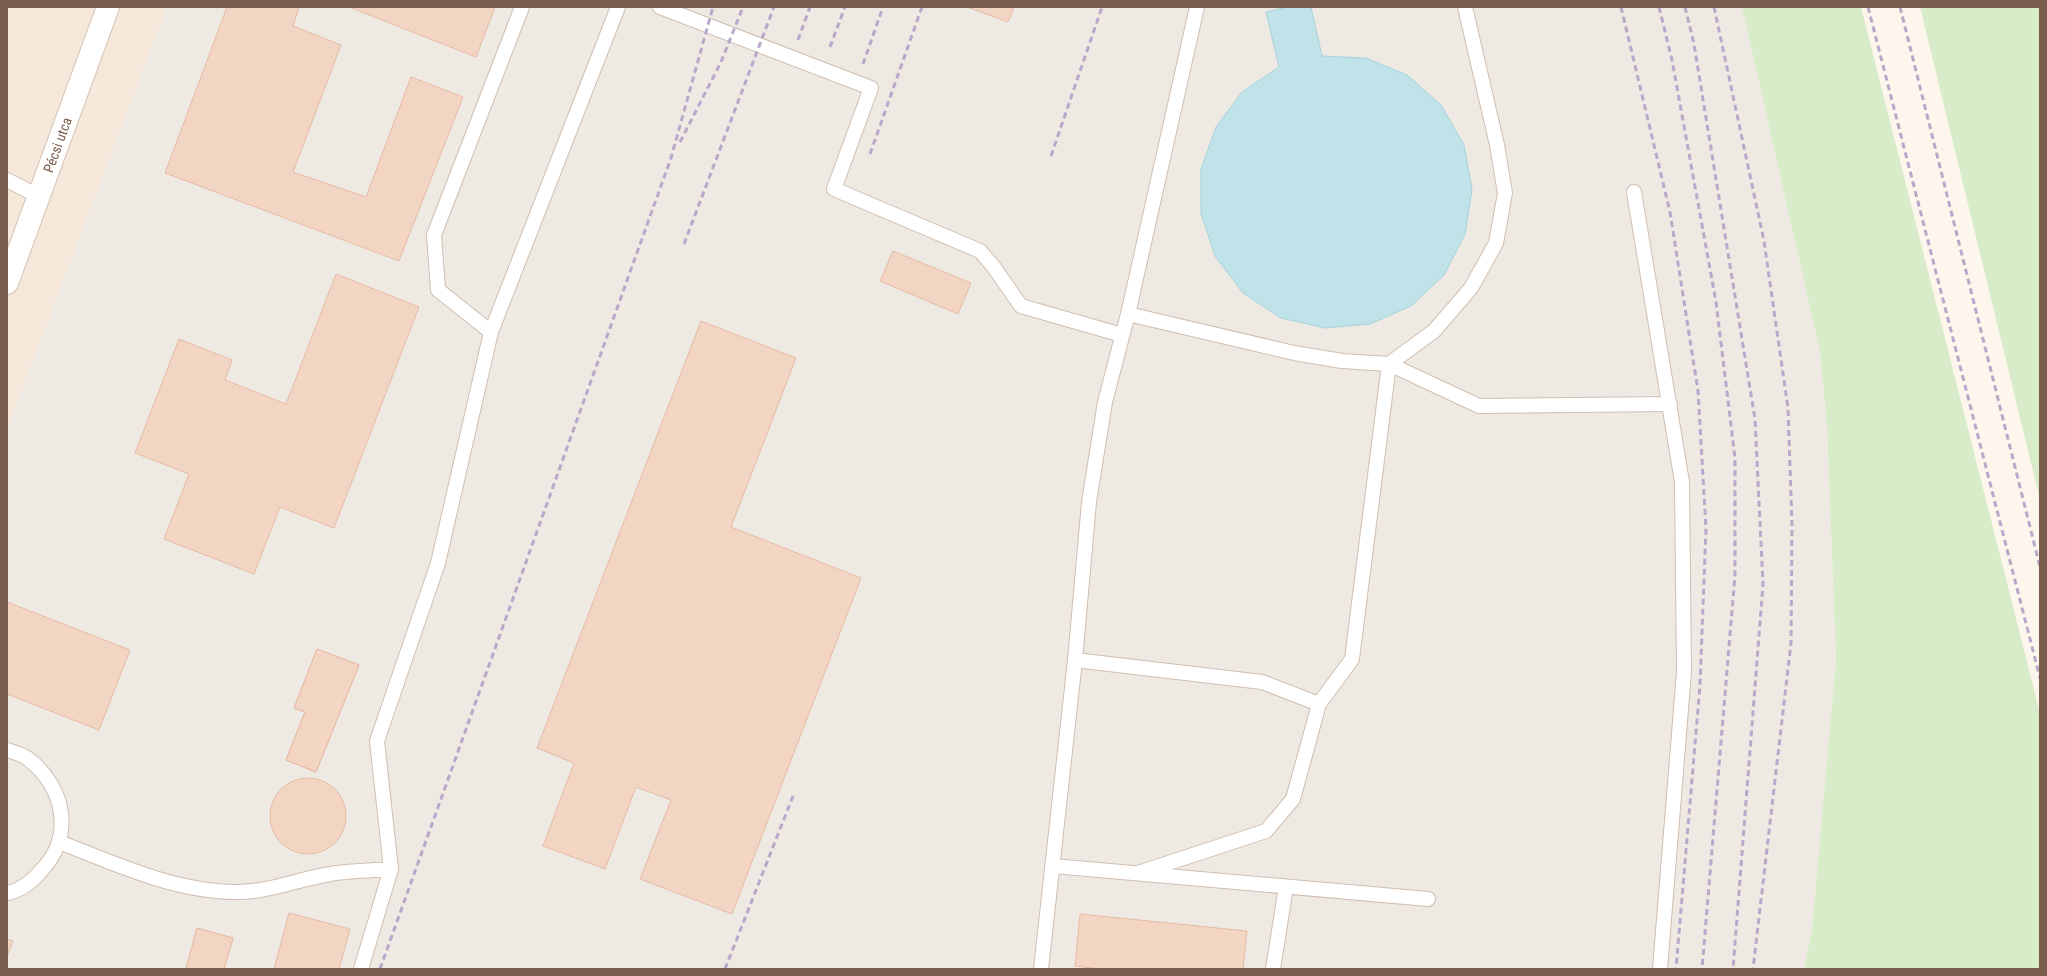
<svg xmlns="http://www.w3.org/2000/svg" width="2047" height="976" font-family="'Roboto Condensed',sans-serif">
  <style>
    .residential { fill: #f5e8da }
    .industrial { fill: #efe9e4 }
    .green { fill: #d8ecc9 }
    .water { fill: #bfe3e8; stroke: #a5d3da }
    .building { fill: #f3d5c3; stroke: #e6bba3 }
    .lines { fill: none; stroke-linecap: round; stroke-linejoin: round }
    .lane-casing { stroke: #d1beb0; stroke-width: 16 }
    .secondary-casing { stroke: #d6c0b0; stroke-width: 24 }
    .lane { stroke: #fff; stroke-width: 14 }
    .secondary { stroke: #fff; stroke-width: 22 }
    .rail { stroke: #b9a8c9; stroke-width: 3; stroke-dasharray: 6 4; stroke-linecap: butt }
    .labels { text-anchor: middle; stroke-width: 3.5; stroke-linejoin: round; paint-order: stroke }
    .street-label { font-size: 14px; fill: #7a5c4d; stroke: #fffaf3 }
  </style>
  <rect width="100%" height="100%" fill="#fdf6ec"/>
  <path class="residential" d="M7,7H167L7,429Z"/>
  <path class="industrial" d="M167,7H1742L1820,352L1827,427L1836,659L1812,929L1804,969H7V429Z"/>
  <g class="green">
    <path d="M1742,7H1861L2040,713V969H1804L1812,929L1836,659L1827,427L1820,352Z"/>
    <path d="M1920,7H2040V500Z"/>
  </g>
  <path class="water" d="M1287,7H1311L1322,56L1366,58L1407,75L1441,105L1464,145L1472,189L1465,234L1444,275L1411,306L1370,324L1325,328L1281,318L1243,293L1215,256L1201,213V169L1216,127L1242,92L1279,67L1266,12Z"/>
  <g class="building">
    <path d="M227,7H299L293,26L341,45L293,172L366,197L411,77L463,97L399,261L165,173Z"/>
    <path d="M349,7H495L476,57Z"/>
    <path d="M967,7H1014L1008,22Z"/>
    <path d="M893,251L971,283L958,314L880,281Z"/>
    <path d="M336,274L419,307L334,528L280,507L254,574L164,539L189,474L135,453L179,339L232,360L225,380L286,404Z"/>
    <path d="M701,321L796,358L731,527L861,578L732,914L640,879L671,800L636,787L605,869L543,846L574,763L537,748Z"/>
    <path d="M7,602L130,650L99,730L7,694Z"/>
    <path d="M317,649L359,665L316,772L286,760L305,712L294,708Z"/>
    <path d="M317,649L359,665L316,772L286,760L305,712L294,708Z"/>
    <circle cx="308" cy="816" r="38"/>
    <path d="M289,913L350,929L339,969H274Z"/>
    <path d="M1080,914L1247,931L1243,969H1101L1075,966Z"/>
    <path d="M197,928L233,938L224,969H186Z"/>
    <path d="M197,928L233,938L224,969H186Z"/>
    <path d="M7,939L13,941L7,957Z"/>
  </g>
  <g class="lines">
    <g class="lane-casing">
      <g id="lane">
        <path d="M660,7L871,88L834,189L980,251L993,266L1021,306L1122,335"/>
        <path d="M7,180L40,197"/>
        <path d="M1634,192L1682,482L1684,672L1660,969"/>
        <path d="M1128,314L1294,353L1342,361L1389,364L1434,331L1471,288L1496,243L1505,193L1497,145L1465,7"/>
        <path d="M491,332L438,290L434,235L522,7"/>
        <path d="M1075,660L1262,682L1319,704"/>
        <path d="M7,750C13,752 21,754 27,758C65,786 75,837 40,872C32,881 20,891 7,893"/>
        <path d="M59,842C116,864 175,892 237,892C269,892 299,879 330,874C350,870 371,871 391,869L361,969"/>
        <path d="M1053,866L1428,899"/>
        <path d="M391,869L377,741L438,563L491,332L618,7"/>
        <path d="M1138,873L1266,831L1293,799L1319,704L1352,659L1389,364L1479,406L1670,404"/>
        <path d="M1041,969L1075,660L1089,502L1105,402L1128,314L1197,7"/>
        <path d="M1273,969L1286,887"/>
      </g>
    </g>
    <g class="secondary-casing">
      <g id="secondary">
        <path id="s1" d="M7,283L108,7"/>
      </g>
    </g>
    <use href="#lane" class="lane"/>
    <use href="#secondary" class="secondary"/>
    <g class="rail">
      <path d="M1621,7L1670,212L1698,391L1706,528L1700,685L1676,969"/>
      <path d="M1659,7L1672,60L1716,302L1735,458V575L1702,969"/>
      <path d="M1685,7L1694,44L1755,419L1763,584L1733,969"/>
      <path d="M1714,7L1764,241L1788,408L1792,525L1791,643L1753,969"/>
      <path d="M1868,7L2040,678"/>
      <path d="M1900,7L2040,567"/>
      <path d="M798,40L810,7"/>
      <path d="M830,47L845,7"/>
      <path d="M863,64L883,7"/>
      <path d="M680,142L721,62L743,7"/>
      <path d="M870,154L922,7"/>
      <path d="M1051,156L1102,7"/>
      <path d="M684,244L774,7"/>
      <path d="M380,969L671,158L713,7"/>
      <path d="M725,969L793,796"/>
    </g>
  </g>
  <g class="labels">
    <g class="street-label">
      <text dy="5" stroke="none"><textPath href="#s1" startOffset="147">Pécsi utca</textPath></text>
    </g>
  </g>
  <rect width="2047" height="976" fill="none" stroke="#7a5c4d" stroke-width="16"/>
</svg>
